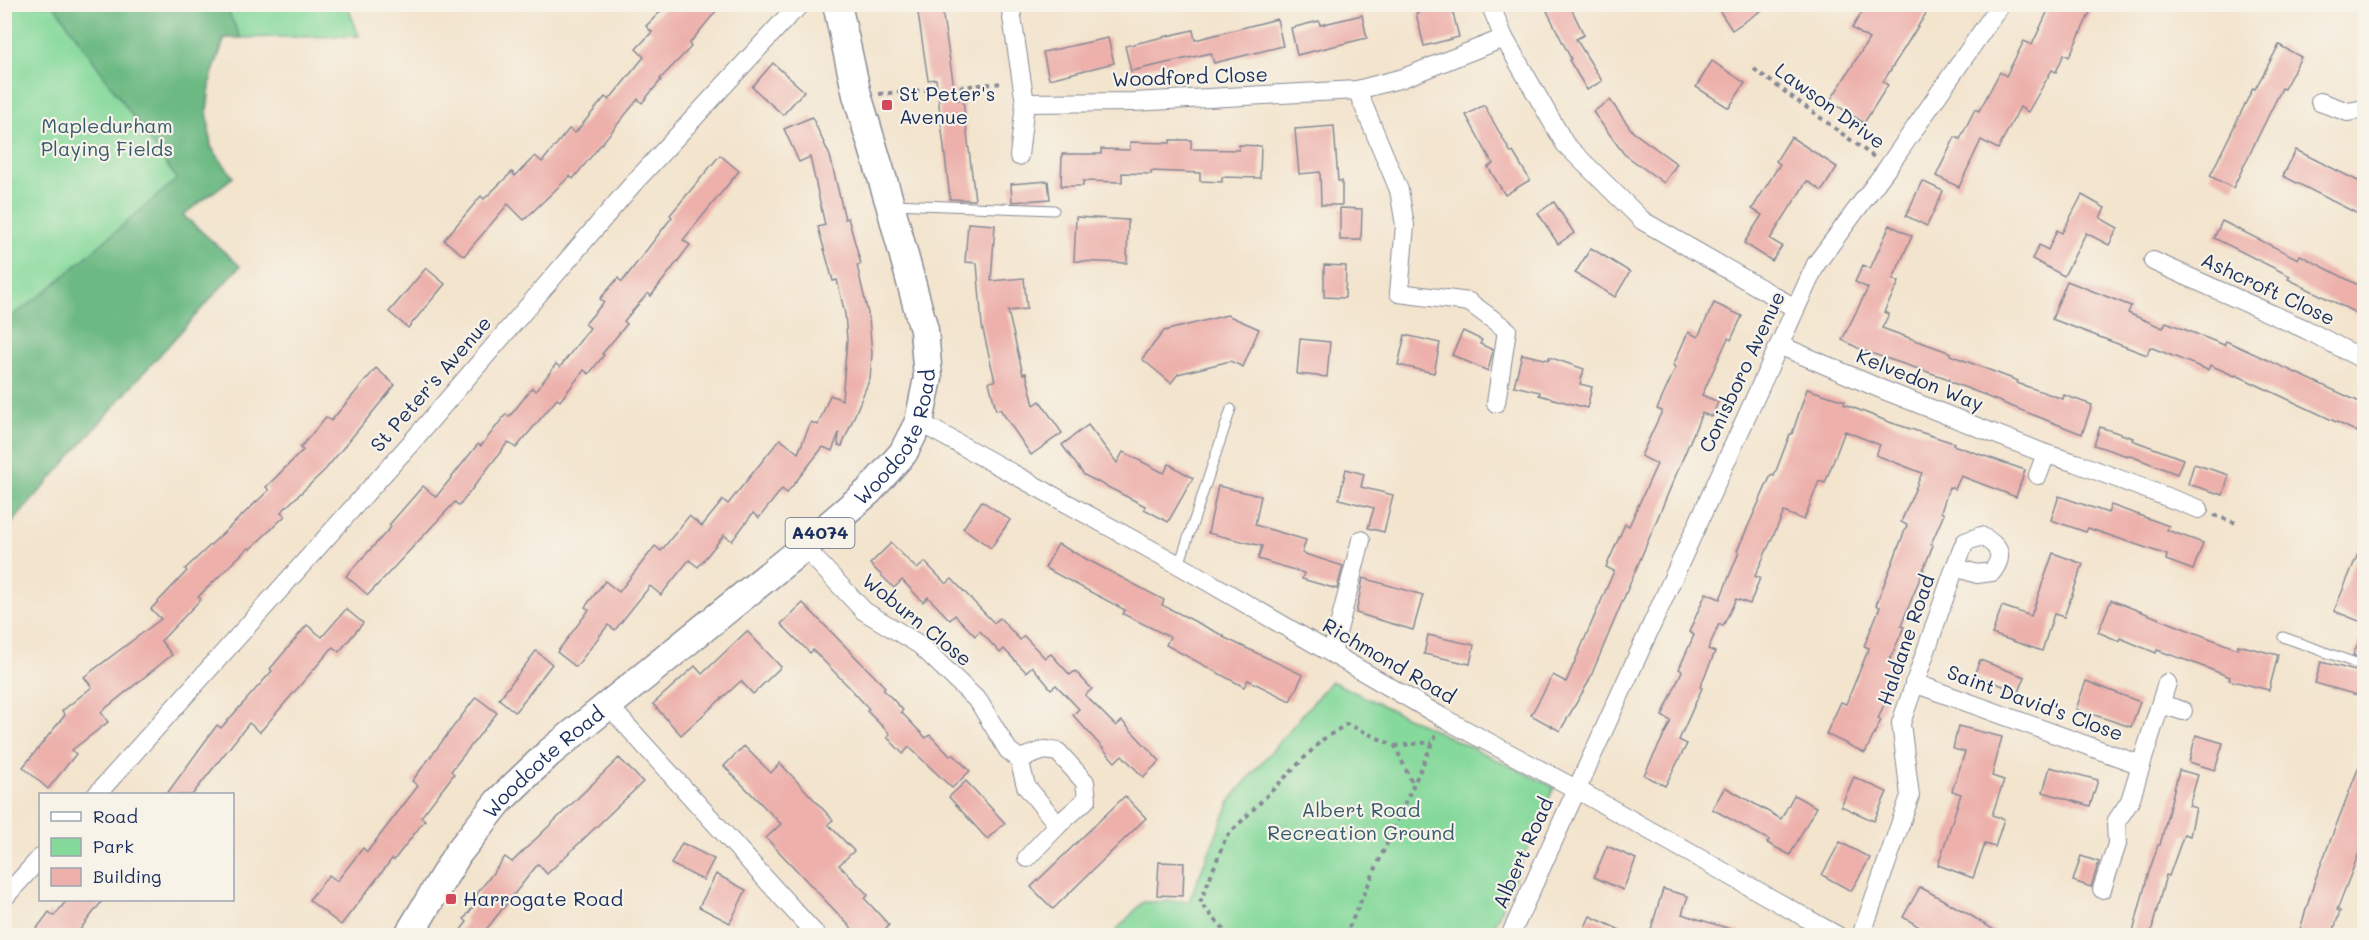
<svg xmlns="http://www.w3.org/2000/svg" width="2369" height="940" font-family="Mali,sans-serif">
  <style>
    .green { fill: #85d99b; stroke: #50847c; stroke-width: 1.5 }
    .forest { fill: #6cb983; stroke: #447470; stroke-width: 1.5 }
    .building { fill: #edb0ab }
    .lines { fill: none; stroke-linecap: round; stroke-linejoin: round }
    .lane-casing { stroke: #878a96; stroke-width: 11 }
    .street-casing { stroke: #878a96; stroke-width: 20 }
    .primary-casing { stroke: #878a96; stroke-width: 31 }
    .path { stroke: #878a96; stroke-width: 4; stroke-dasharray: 4.5 4.5; stroke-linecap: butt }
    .lane { stroke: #fff; stroke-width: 9 }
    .street { stroke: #fff; stroke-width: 18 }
    .primary { stroke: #fff; stroke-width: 28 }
    .poi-dot { fill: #d1495b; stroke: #f7f3e8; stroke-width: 2 }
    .labels { text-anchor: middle; stroke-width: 4.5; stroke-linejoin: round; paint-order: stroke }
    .shield { fill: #f7f3e8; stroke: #5d6a87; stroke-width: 1.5 }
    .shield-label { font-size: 18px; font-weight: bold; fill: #1b2f5e }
    .street-label { font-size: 20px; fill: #1b2f5e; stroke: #f7f3e8 }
    .poi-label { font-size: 20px; fill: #1b2f5e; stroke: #f7f3e8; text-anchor: start }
    .park-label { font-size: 20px; fill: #365a6d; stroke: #f7f3e8 }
  </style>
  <rect width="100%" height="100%" fill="#f7f3e8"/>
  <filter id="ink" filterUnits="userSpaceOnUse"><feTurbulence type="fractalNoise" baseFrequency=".0167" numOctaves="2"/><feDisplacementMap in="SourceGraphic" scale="12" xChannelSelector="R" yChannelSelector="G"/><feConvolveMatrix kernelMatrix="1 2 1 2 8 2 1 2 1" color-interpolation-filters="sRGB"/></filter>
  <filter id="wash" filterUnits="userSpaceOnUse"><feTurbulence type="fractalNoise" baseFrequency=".008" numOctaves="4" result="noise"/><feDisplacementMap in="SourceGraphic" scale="24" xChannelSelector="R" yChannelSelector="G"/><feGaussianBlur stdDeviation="1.35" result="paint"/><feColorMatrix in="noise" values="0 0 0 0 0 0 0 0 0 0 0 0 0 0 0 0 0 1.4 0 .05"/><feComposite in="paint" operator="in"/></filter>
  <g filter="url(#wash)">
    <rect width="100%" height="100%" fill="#f3e4cd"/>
    <g class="green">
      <path d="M5,5H347L359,36L225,38L211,78L207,110L211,147L233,177L183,215L240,266L137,380L5,531Z"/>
      <path d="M1331,681L1554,787L1490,935L1111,936L1143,902L1189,901L1231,799Z"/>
    </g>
    <path class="forest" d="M54,5H225L241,38H224L211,78L207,110L211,147L233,177L183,215L240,266L137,380L5,531V321L44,293L177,179Z"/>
    <g id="blocks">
      <g class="building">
        <path d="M668,4H722L689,44L691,47L660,79L661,80L642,103L638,99L573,179L570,176L524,220L508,204L464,256L444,240L481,196L484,199L512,172L515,176L535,156L542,162L569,129L575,133L605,97L609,100L644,57L636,49L652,32L646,26Z"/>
        <path d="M1560,4H1569L1584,35L1576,39L1602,81L1587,90L1569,60L1571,59L1547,11Z"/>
        <path d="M1715,4H1771L1732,30Z"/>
        <path d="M1867,4H1932L1883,82L1888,85L1864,123L1830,101L1869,39L1852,28Z"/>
        <path d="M2051,4H2094L2069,57L2064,54L2056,72L2052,70L2028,112L2020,107L1998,149L1981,140L1959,187L1936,176L1955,137L1960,139L1975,109L1979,111L2000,72L2006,76L2024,41L2032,45Z"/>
        <path d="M1451,5L1459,37L1424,46L1416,13Z"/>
        <path d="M942,10L956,100L963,99L975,200L950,199L936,79L928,80L918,13Z"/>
        <path d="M1362,15L1367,38L1297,55L1291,28L1319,21L1320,25Z"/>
        <path d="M1277,19L1283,46L1214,63L1211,53L1131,71L1125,46L1193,30L1195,40Z"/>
        <path d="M1108,38L1114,63L1049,79L1043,52Z"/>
        <path d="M2279,45L2301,57L2284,89L2282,88L2233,188L2210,176L2253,88L2255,89Z"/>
        <path d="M1712,61L1745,83L1729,108L1696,87Z"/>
        <path d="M773,63L804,91L783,115L752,87Z"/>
        <path d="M1610,100L1633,132L1677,164L1664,183L1624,154L1593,112Z"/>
        <path d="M1484,105L1511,153L1513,152L1530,180L1505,195L1488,167L1493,164L1466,115Z"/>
        <path d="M812,117L830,156L845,219L848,218L861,264L857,265L869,318L872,354L870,378L842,446L838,445L839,433L832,451L823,447L787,493L782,489L759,518L753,513L732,541L724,535L698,567L689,560L661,595L650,586L615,630L608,625L576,667L557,652L589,610L585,607L605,581L619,592L655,546L661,551L689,516L702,526L723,500L728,504L780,439L798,453L811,422L818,425L830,395L842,400L847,340L845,314L837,280L833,281L818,227L825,225L810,157L799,162L784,129Z"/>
        <path d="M1334,126L1338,181H1342V205H1321L1320,172L1299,174L1295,129Z"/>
        <path d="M1791,137L1837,167L1822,191L1807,181L1770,239L1782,246L1772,261L1744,243L1762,215L1752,209L1780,164L1776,161Z"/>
        <path d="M1170,140H1191V149L1239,150V145L1261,146L1260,178L1222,177V182L1200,181V173L1151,171V174L1122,173V182L1083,181V186H1061L1062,154H1101V149L1130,150V142L1170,143Z"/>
        <path d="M2296,150L2364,184V217L2283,176Z"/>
        <path d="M720,155L739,171L683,240L690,245L651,296L648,293L624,321L627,324L602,354L604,355L589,374L584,370L560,401L557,399L516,448L508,442L459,506L455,502L368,595L346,576L391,527L389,525L423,486L436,497L478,444L481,446L506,414L509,417L532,388L536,391L556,364L560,367L590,328L585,324L604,302L600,299L618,278L622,282L672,217L670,215Z"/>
        <path d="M1048,181L1050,199L1012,202L1011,184Z"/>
        <path d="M1922,181L1943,191L1927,226L1906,216Z"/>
        <path d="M2082,195L2105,208L2100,218L2118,228L2109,245L2086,233L2064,276L2032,259L2039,245L2048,250L2057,230L2062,233Z"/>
        <path d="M1554,202L1574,233L1558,244L1538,213Z"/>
        <path d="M1340,208L1362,209L1361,240H1340Z"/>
        <path d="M1076,217L1128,220L1127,263L1074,261Z"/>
        <path d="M2222,221L2298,259L2300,255L2364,288V317L2288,279L2290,276L2214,238Z"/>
        <path d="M968,223L995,225L991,281L1024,278L1027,309L1008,311L1023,374L1026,373L1034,405L1040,401L1062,433L1031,455L1000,409L996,410L989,382L995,381L982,326L977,263L965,262Z"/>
        <path d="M1890,225L1912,236L1893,279L1899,282L1884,312L1889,314L1882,328L1951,353L1950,355L2018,381L2017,383L2063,399L2064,395L2092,405L2082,434L1985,396V395L1948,381L1949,379L1864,351L1842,340L1868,288L1855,282L1863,265L1870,269Z"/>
        <path d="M1591,248L1630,272L1615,297L1575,273Z"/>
        <path d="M1324,265L1346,266L1345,298L1324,297Z"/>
        <path d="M426,268L445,284L408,328L389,312Z"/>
        <path d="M2067,281L2131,306L2128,313L2163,328L2166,322L2224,345L2226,341L2364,404V435L2236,375L2235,376L2210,365L2208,370L2150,347L2147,355L2052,319Z"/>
        <path d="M1714,303L1742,316L1731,340L1728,338L1702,395L1718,402L1712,417L1702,413L1588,683L1560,731L1531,715L1553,675L1566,682L1614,571L1606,567L1625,524L1629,526L1657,464L1641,456L1662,411L1657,409L1676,367L1673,366L1688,332L1698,337Z"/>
        <path d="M1227,315L1259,329L1243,367L1230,361L1178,374L1171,383L1142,359L1164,331Z"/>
        <path d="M1463,331L1482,340L1480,344L1493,350L1488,371L1452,355Z"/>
        <path d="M1405,335L1440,343L1434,373L1398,365Z"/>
        <path d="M1300,339L1330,342L1327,377L1297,374Z"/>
        <path d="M1522,354L1549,360V357L1584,369L1580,384L1592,387L1587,408L1539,395L1540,392L1514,386Z"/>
        <path d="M376,368L395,385L325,470L281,512L285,516L250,549L248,548L198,597L201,599L161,641L172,655L101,712L108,722L72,750L76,754L48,789L23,767L65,715L62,711L92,687L84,677L161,619L151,609L187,571L185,569L269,490L266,487L303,450L300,448L326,417L331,421Z"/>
        <path d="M1807,389L1845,401L1844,404L1889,422L1954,443L1953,445L2025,470L2016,497L1961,476L1955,489L1949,487L1941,512L1944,514L1931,544L1933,545L1901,626L1904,627L1888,664L1899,668L1878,719L1881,720L1865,753L1826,734L1841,702L1846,704L1869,648L1864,646L1880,607L1876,605L1907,525L1901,522L1922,473L1876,455L1880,445L1845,431L1825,483L1819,481L1804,520L1784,512L1755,576L1760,578L1750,604L1736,599L1723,626L1719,624L1708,649L1715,652L1700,687L1702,688L1679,740L1687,744L1665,786L1644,775L1671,721L1662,716L1682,671L1679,669L1694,635L1689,632L1706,593L1720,599L1739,552L1737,551L1771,475L1774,476L1790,434H1792Z"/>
        <path d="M1088,425L1117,463L1123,452L1164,473L1169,464L1193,478L1168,522L1144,509L1145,506L1084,475L1062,445Z"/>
        <path d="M2100,427L2133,438L2132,440L2183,459L2177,474L2128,455L2127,456L2094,445Z"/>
        <path d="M2194,464L2229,475L2223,495L2188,484Z"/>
        <path d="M1346,469L1364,474L1361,487L1393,495L1384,532L1368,528L1374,508L1339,499Z"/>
        <path d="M1218,486L1261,496L1255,525L1306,540L1302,553L1343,566L1337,589L1302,579L1304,573L1258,559L1262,546L1208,533Z"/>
        <path d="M2059,496L2108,513L2111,505L2169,526L2167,530L2203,543L2193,570L2166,560L2167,555L2088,528L2086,532L2051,520Z"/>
        <path d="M982,501L1010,520L991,548L963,528Z"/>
        <path d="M2364,539V623L2334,611Z"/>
        <path d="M891,543L917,569L925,562L946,584L952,579L994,623L1000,618L1020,640L1024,636L1045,658L1051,654L1070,675L1075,671L1092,689L1085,695L1116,726L1122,721L1160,761L1143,777L1122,755L1115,762L1073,715L1079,709L1056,685L1051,689L1032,666L1026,672L1004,649L1000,653L980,631L975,636L955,615L950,620L928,597L923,602L902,580L894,588L870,564Z"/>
        <path d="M1058,544L1164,600L1162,605L1224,636L1223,637L1303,675L1290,701L1248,680L1244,687L1166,645L1170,637L1123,614L1125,610L1045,568Z"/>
        <path d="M2053,553L2083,564L2064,617L2054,614L2042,651L1992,634L2002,606L2031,616Z"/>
        <path d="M1363,578L1423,595L1413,630L1356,613Z"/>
        <path d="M2111,600L2237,649L2238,645L2278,655L2269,690L2229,680L2230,677L2191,662L2157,650L2156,653L2120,638L2119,641L2098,632Z"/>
        <path d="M803,603L885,687L883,689L903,710L901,712L926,738L930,735L950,756L953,754L970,771L952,788L909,747L903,754L887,737L890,734L867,711L869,709L851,689L813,650L810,653L781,624Z"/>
        <path d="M346,609L363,623L339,652L333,647L260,732L249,723L192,795H166L217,725L221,728L272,671L270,669L307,625L322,637Z"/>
        <path d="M2364,629V659L2353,655Z"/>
        <path d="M747,631L781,667L753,694L741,681L681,735L653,704L695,666L702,674Z"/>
        <path d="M1428,635L1474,645L1470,664L1424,654Z"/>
        <path d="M536,651L552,664L515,712L499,699Z"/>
        <path d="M1980,660L2025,677L2019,692L1974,675Z"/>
        <path d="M2321,662L2364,673V697L2315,683Z"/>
        <path d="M2086,681L2140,702L2131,727L2076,709Z"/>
        <path d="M476,697L497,713L451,771L454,774L421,817L425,820L394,860L392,859L341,925L309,900L329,875L337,881L363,848L367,852L418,786L412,781Z"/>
        <path d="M1958,726L2002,737L1992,776L2004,780L1992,815L2004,819L1995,847L1985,844L1973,878L1938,865L1961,794L1952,791L1965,752L1953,749Z"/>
        <path d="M2196,735L2223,743L2215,770L2189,762Z"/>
        <path d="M744,746L771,773L780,763L833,820L828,824L854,851L839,865L868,895L865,899L889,925L886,928L894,936H859L766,838L781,824L724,766Z"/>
        <path d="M2363,756L2364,840L2337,910L2340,911L2332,936H2298L2315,880Z"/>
        <path d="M619,758L643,782L547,874L538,864L481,936H456L467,922L464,919L480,898L476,895L505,857L512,862Z"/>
        <path d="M2050,767L2098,780L2090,806L2043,792Z"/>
        <path d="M2179,770L2198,775L2189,806L2196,808L2190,836L2184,834L2169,876L2166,875L2150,936H2132L2147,878L2158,845H2160Z"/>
        <path d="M1854,777L1887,792L1874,821L1841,806Z"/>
        <path d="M966,781L1005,823L987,839L949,797Z"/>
        <path d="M1725,787L1781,819L1794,795L1816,807L1790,855L1767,843L1769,840L1712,809Z"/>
        <path d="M1125,796L1146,818L1053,909L1031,887Z"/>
        <path d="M1840,842L1870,858L1851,891L1822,875Z"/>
        <path d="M682,843L714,859L703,880L671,864Z"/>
        <path d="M1607,846L1636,859L1623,890L1594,877Z"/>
        <path d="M2081,856L2099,862L2091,887L2073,881Z"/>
        <path d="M1159,862L1184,863L1183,896L1157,895Z"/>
        <path d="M716,874L746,890L730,923L699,907Z"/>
        <path d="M1920,887L1965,912L2004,936H1934L1903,917Z"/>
        <path d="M1663,889L1688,896L1682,914L1740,932V936H1649Z"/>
        <path d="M67,900H103L75,936H31L49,912L54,916Z"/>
        <path d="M1590,916L1633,936H1581Z"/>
      </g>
    </g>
  </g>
  <g filter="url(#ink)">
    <use href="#blocks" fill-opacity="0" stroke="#878a96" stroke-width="1.5"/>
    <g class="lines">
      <g class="lane-casing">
        <g id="lane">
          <path d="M893,204L1054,210"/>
          <path d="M1179,565L1231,409"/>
          <path d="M2283,637L2364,666"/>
        </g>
      </g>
      <g class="street-casing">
        <g id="street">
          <path d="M1010,4L1025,103"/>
          <path d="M1490,4L1504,38L1565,144L1643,221L1795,308"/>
          <path d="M1357,90L1399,190L1405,225L1399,293L1469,302L1507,330L1496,403"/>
          <path d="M2320,102L2348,112L2364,109"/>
          <path d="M1019,156L1025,103L1133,102L1357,90L1403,78L1504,38"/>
          <path d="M2153,261L2305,329L2364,360"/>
          <path d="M1779,345L1881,389L2046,454L2076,463L2199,509"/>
          <path d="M919,422L1179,565L1445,719L1576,789L1838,936"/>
          <path d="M2038,475L2046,454"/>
          <path d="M804,547L864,611L920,645L979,702L1008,750L1019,759L1045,750L1058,752L1085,782L1087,799L1058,825L1026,786L1019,759"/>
          <path d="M1332,653L1361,540"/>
          <path d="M1914,683L2141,765L2167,683"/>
          <path d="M2161,704L2183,711"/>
          <path d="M609,706L817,936"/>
          <path d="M97,794L410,444L632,185L788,16L802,4"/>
          <path d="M1027,858L1058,825"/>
          <path d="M2102,889L2117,844L2116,822L2130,801L2141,765"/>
          <path d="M4,898L40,858"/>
          <path d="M1510,936L1816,264L1888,167L2001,4"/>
          <path d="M1861,936L1910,796L1901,723L1955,567L1965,542L1981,536C1998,545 2006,554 1992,572L1977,574L1955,567"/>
        </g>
      </g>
      <g class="primary-casing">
        <g id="primary">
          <path id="s1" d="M408,936L458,853L499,801L549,753L804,547L869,491L903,453L919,422L928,378L924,330L890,204L857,95L837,4"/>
        </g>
      </g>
      <g class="path">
        <path d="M1754,69L1874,157"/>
        <path d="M879,94L1003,83"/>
        <path d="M2214,515L2239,524"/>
        <path d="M1395,746L1432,742"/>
        <path d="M1230,936L1200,903L1226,837L1322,740L1347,724L1395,746L1413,785"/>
        <path d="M1345,936L1437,733"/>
      </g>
      <use href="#lane" class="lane"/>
      <use href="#street" class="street"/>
      <use href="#primary" class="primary"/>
    </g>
  </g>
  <g class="poi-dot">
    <rect x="881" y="99" width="12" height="12" rx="3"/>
    <rect x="445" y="893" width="12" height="12" rx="3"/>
  </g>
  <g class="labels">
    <rect class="shield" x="785.5" y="518" width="69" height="30" rx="4.5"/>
    <g class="shield-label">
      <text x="820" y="539">A4074</text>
    </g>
    <g class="street-label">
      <text transform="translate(1190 77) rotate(-2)" y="7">Woodford Close</text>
      <text transform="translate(1830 106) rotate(36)" y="7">Lawson Drive</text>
      <text transform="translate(2268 289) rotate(25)" y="7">Ashcroft Close</text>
      <text transform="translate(1742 372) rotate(-65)" y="7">Conisboro Avenue</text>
      <text transform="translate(1920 380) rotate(22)" y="7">Kelvedon Way</text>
      <text transform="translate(431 384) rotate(-49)" y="7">St Peter's Avenue</text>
      <text dy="7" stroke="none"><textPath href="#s1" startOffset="708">Woodcote Road</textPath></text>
      <text transform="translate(917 620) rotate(39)" y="7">Woburn Close</text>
      <text transform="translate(1906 640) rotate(-71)" y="7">Haldane Road</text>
      <text transform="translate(1389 661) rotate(30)" y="7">Richmond Road</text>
      <text transform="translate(2035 703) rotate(20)" y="7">Saint David's Close</text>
      <text dy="7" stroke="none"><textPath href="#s1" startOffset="222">Woodcote Road</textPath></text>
      <text transform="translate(1523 853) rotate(-66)" y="7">Albert Road</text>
    </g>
    <g class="poi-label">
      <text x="899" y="101">St Peter's<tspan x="899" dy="23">Avenue</tspan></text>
      <text x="463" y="906">Harrogate Road</text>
    </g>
    <g class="park-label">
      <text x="107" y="133">Mapledurham<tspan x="107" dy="23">Playing Fields</tspan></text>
      <text x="1361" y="817">Albert Road<tspan x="1361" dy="23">Recreation Ground</tspan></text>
    </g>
  </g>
  <rect width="2369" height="940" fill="none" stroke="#f7f3e8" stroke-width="24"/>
  <rect x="39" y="793" width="195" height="108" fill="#f7f3e8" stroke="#9fa5b1" stroke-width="1.5"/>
  <rect x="51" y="812" width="30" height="9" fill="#ffffff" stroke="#9fa5b1" stroke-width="1.5"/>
  <text x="93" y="823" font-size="18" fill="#1b2f5e">Road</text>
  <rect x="51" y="838" width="30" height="18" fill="#85d99b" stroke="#9fa5b1" stroke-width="1.5"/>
  <text x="93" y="853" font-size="18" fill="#1b2f5e">Park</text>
  <rect x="51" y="868" width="30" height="18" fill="#edb0ab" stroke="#9fa5b1" stroke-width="1.5"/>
  <text x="93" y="883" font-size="18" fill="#1b2f5e">Building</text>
</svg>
